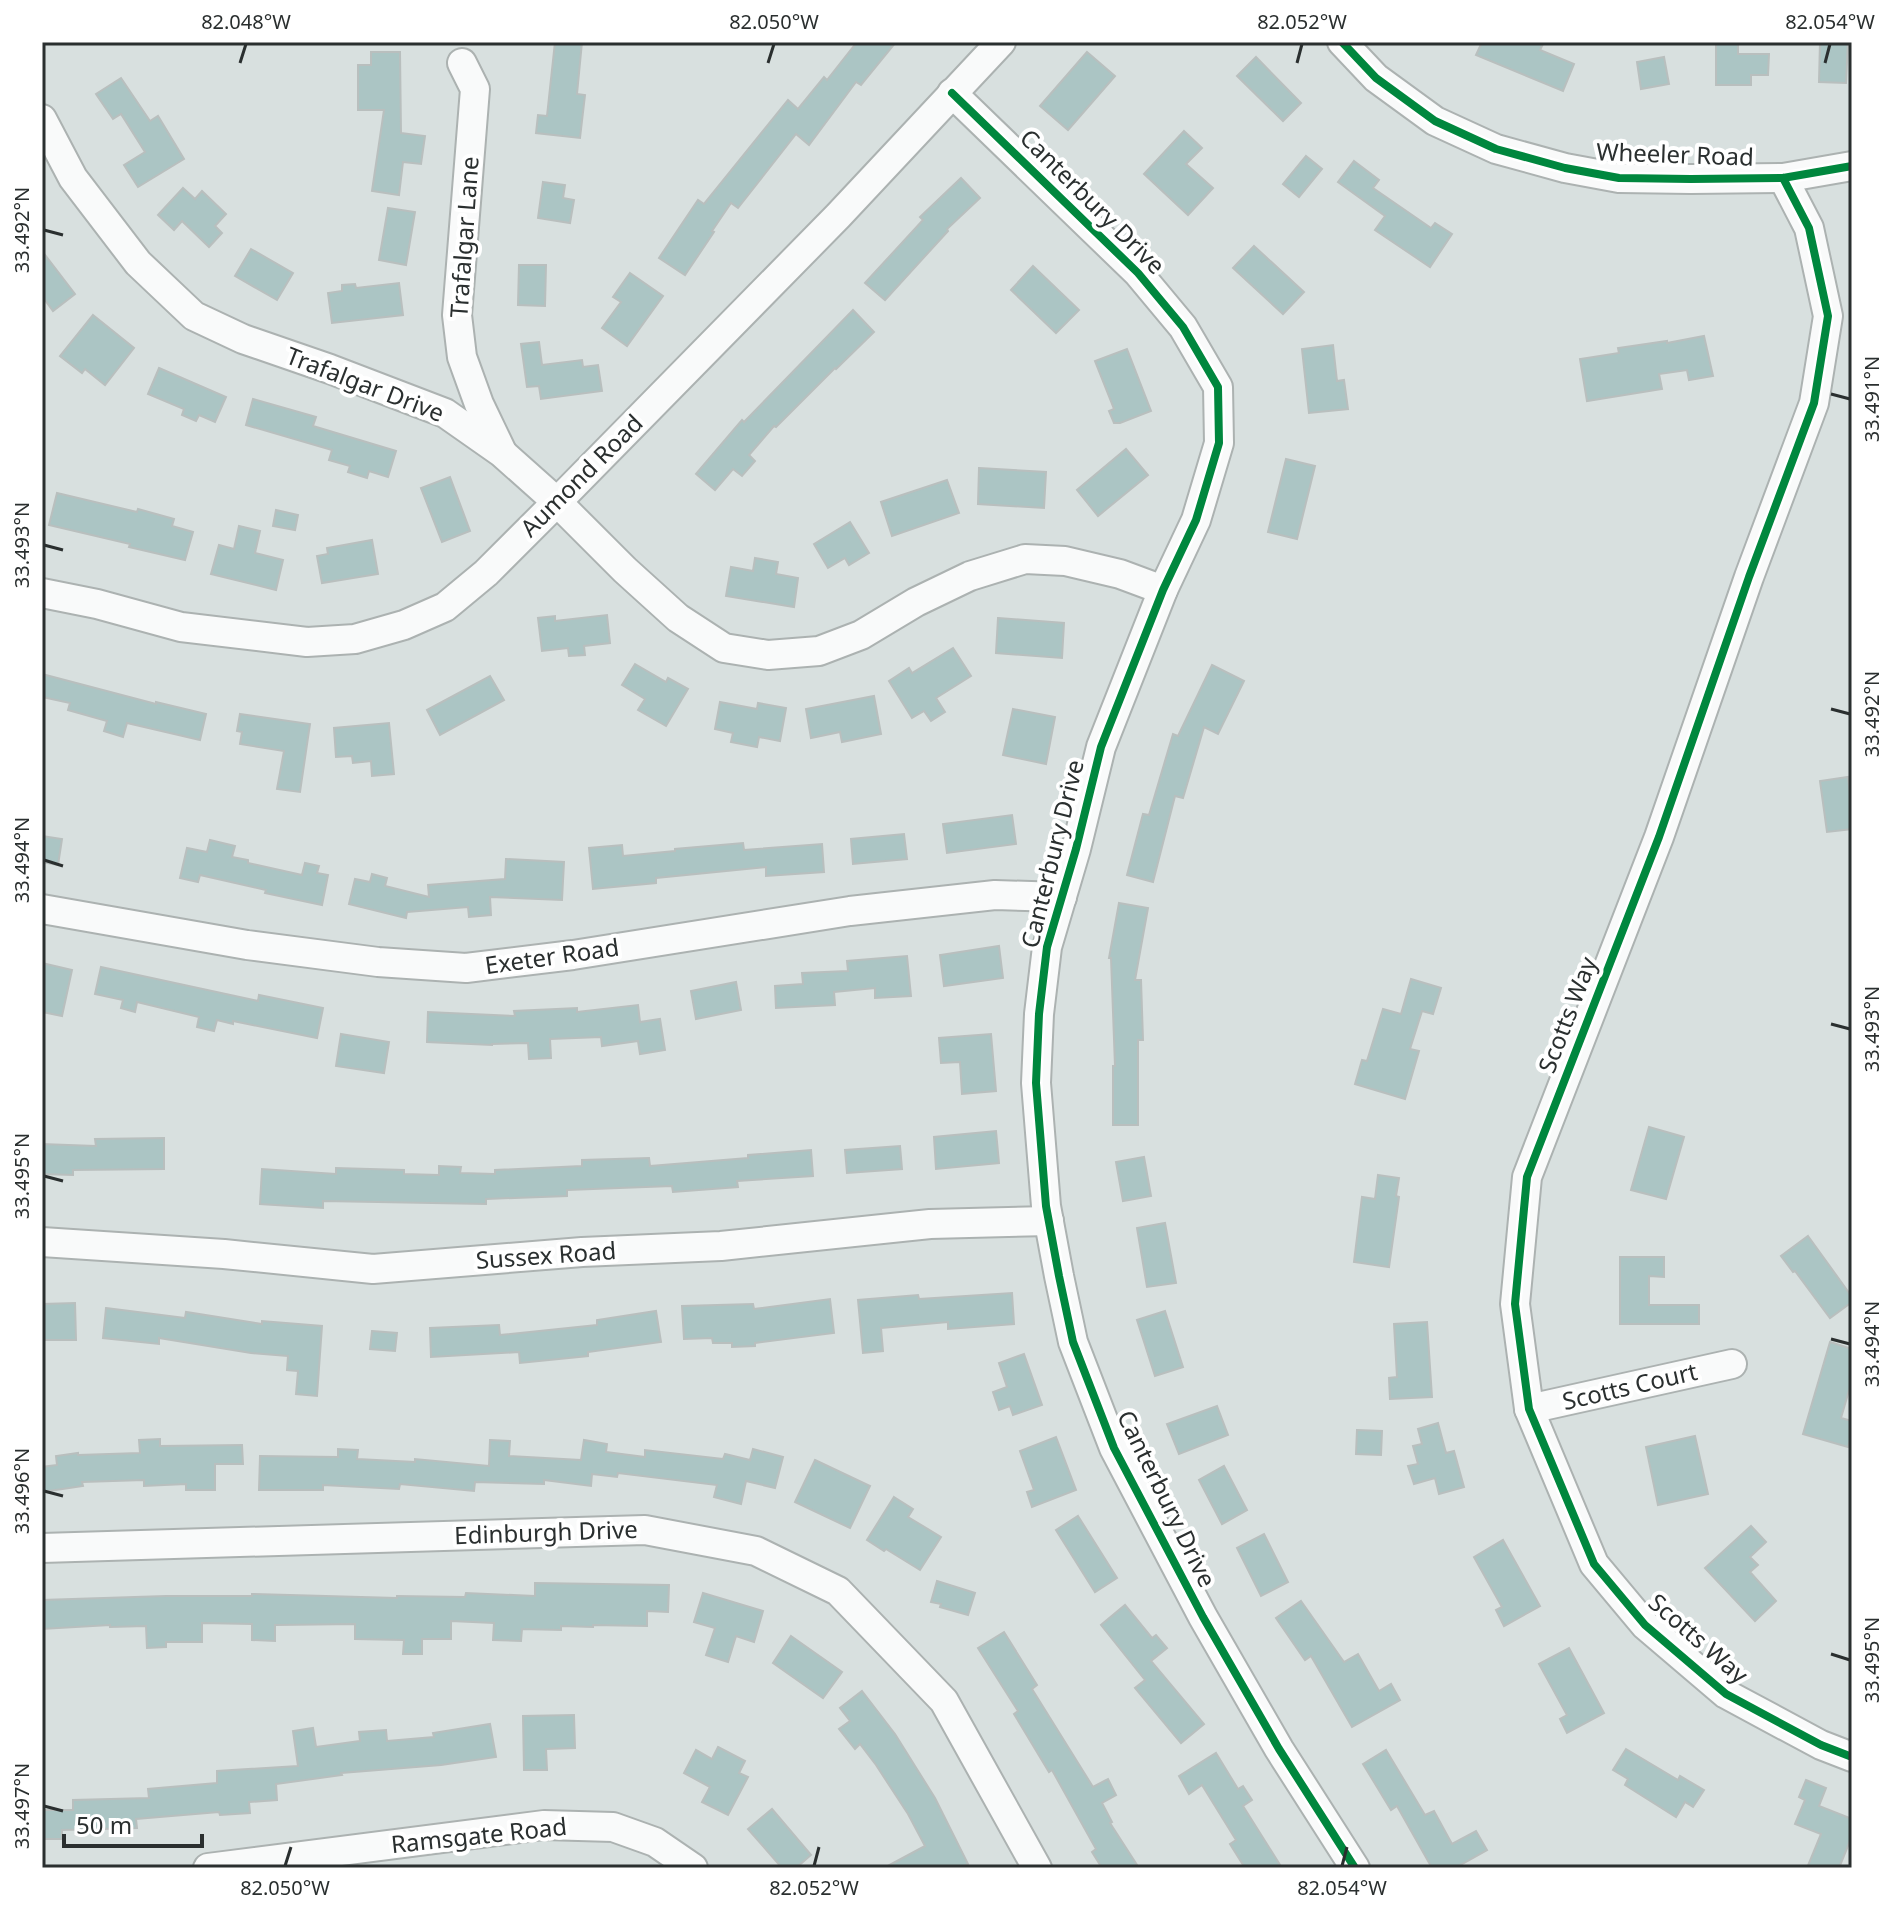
<svg xmlns="http://www.w3.org/2000/svg" width="1894" height="1910" font-family="'Noto Sans',sans-serif">
  <style>
    .building { fill: #abc5c4; stroke: #b9bfbe; stroke-width: 2 }
    .lines { fill: none; stroke-linecap: round; stroke-linejoin: round }
    .minor-casing { stroke: #acb2b1; stroke-width: 32 }
    .minor { stroke: #f9fafa; stroke-width: 28 }
    .cycleway-casing { stroke: #fff; stroke-width: 13 }
    .cycleway { stroke: #00873e; stroke-width: 8 }
    .ticks { fill: none; stroke: #2a2f2f; stroke-width: 3 }
    .labels { text-anchor: middle; stroke-width: 8; stroke-linejoin: round; paint-order: stroke }
    .street-label { font-size: 24px; fill: #2a2f2f; stroke: #fff }
    .neatline { fill: none; stroke: #2a2f2f; stroke-width: 3 }
    .ticks-label { font-size: 20px; text-anchor: middle; fill: #2a2f2f }
  </style>
  <rect width="100%" height="100%" fill="#d8e0df"/>
  <g class="building">
    <path d="M555,42H582L577,94L585,95L580,138L536,133L538,115L547,116Z"/>
    <path d="M857,42H896L861,85L856,82L809,145L796,134L738,208L731,203L712,231L714,232L685,275L659,258L698,200L704,204L788,100L798,109L824,77L827,80Z"/>
    <path d="M1482,42H1544L1540,50L1574,64L1563,91L1476,55Z"/>
    <path d="M1820,42H1848L1846,83L1819,82Z"/>
    <path d="M1716,43H1738V54H1769L1768,75H1751V85H1716Z"/>
    <path d="M371,52H400L401,133L425,136L421,164L403,162L399,195L372,191L384,110H358V65H371Z"/>
    <path d="M1087,52L1115,76L1068,130L1040,106Z"/>
    <path d="M1256,57L1301,103L1283,121L1237,76Z"/>
    <path d="M1664,57L1669,84L1641,89L1637,62Z"/>
    <path d="M121,78L150,121L158,116L184,159L138,187L124,165L145,152L121,114L113,119L96,94Z"/>
    <path d="M1184,131L1202,148L1186,164L1213,188L1188,215L1144,174Z"/>
    <path d="M1306,156L1322,169L1299,197L1283,184Z"/>
    <path d="M1354,161L1379,180L1373,188L1431,228L1435,223L1452,234L1430,267L1375,230L1385,216L1338,182Z"/>
    <path d="M961,178L980,198L947,229L948,231L885,300L865,283L923,220L920,217Z"/>
    <path d="M543,182L565,185L563,198L574,200L570,223L538,218Z"/>
    <path d="M183,188L195,199L202,191L226,214L215,226L222,233L209,247L182,221L174,230L158,215Z"/>
    <path d="M388,208L415,212L406,265L379,260Z"/>
    <path d="M1254,246L1304,292L1283,314L1233,268Z"/>
    <path d="M251,249L293,273L277,300L235,276Z"/>
    <path d="M42,251L75,294L53,311L42,296Z"/>
    <path d="M519,265H546L545,306L518,305Z"/>
    <path d="M1033,266L1079,310L1056,333L1011,290Z"/>
    <path d="M630,273L663,296L627,346L602,328L621,302L613,297Z"/>
    <path d="M399,283L403,315L332,323L328,293L342,291V285L355,284L356,288Z"/>
    <path d="M853,310L874,332L836,369L835,368L776,427L774,426L749,455L755,461L742,476L733,469L715,490L696,474L742,420L744,422Z"/>
    <path d="M93,315L134,348L105,385L85,369L82,373L60,356Z"/>
    <path d="M1704,336L1713,376L1689,380L1687,370L1659,374L1662,389L1587,401L1580,359L1619,353L1618,348L1667,341V343Z"/>
    <path d="M539,342L542,365L582,360L583,367L598,365L602,391L541,399L539,386L527,387L521,344Z"/>
    <path d="M1333,345L1337,381L1344,380L1348,409L1309,413L1302,349Z"/>
    <path d="M1127,349L1151,411L1120,423H1114L1109,411L1114,409L1095,361Z"/>
    <path d="M159,368L226,397L215,422L199,415L196,421L182,415L184,409L148,394Z"/>
    <path d="M253,399L316,417L313,426L396,451L388,477L369,471L367,478L348,472L350,466L329,460L332,450L246,425Z"/>
    <path d="M1126,449L1148,475L1098,516L1077,490Z"/>
    <path d="M1286,459L1315,466L1297,539L1268,532Z"/>
    <path d="M979,468L1046,472L1044,508L978,504Z"/>
    <path d="M450,477L470,531L442,542L421,488Z"/>
    <path d="M947,480L959,513L892,536L881,502Z"/>
    <path d="M57,493L137,512L138,509L174,519L172,526L193,532L185,560L129,547L130,544L49,525Z"/>
    <path d="M276,510L298,515L295,530L273,526Z"/>
    <path d="M850,522L869,553L849,565L845,558L828,568L814,544Z"/>
    <path d="M239,526L260,531L255,553L283,560L276,590L211,574L219,545L234,549Z"/>
    <path d="M372,540L378,574L322,583L317,556L328,554L327,548Z"/>
    <path d="M755,558L778,562L776,574L798,578L794,607L726,596L731,567L753,571Z"/>
    <path d="M607,615L610,643L584,646L585,655L569,656L568,648L542,651L538,618L555,616V621Z"/>
    <path d="M998,618L1064,623L1062,658L996,653Z"/>
    <path d="M953,648L971,676L936,698L945,712L931,721L924,711L912,718L889,681L909,668L912,673Z"/>
    <path d="M635,664L666,682L668,678L688,689L666,726L638,710L645,699L622,685Z"/>
    <path d="M1212,665L1244,681L1218,734L1204,727L1183,798L1175,796L1153,882L1127,875L1143,814L1149,815L1173,734L1178,736Z"/>
    <path d="M42,674L156,704V702L206,714L200,740L127,723L123,737L104,731L107,721L68,710L70,703L42,697Z"/>
    <path d="M490,676L504,700L440,735L427,710Z"/>
    <path d="M874,696L881,734L842,742L840,732L811,738L806,709Z"/>
    <path d="M720,702L757,709L758,703L786,708L780,741L759,737L757,747L731,742L733,733L715,729Z"/>
    <path d="M1013,709L1055,717L1046,764L1003,755Z"/>
    <path d="M240,714L310,724L300,792L277,789L284,751L240,744L242,732L237,731Z"/>
    <path d="M389,723L394,774L372,776L371,761L353,763L352,756L336,757L334,728Z"/>
    <path d="M1848,777L1852,808V829L1827,832L1820,781Z"/>
    <path d="M1012,815L1016,844L947,853L943,824Z"/>
    <path d="M904,834L907,859L853,864L851,839Z"/>
    <path d="M42,836L62,839L58,865L42,862Z"/>
    <path d="M210,840L235,846L232,857L248,860V863L302,875L305,863L319,866L317,873L328,875L322,905L265,893L266,890L200,875L198,882L180,878L187,848L207,852Z"/>
    <path d="M743,843L744,850L822,844L824,872L766,876V867L656,878V883L593,889L589,848L622,845L623,856L675,851V849Z"/>
    <path d="M506,859L564,862L562,900L490,897L491,915L469,917L468,907L407,912L406,918L349,904L355,879L370,882L372,874L387,878L385,886L429,897L428,885L505,879Z"/>
    <path d="M1119,903L1148,908L1135,980H1141L1143,1040H1138V1125H1113V1066H1115L1111,958H1109Z"/>
    <path d="M999,946L1003,978L944,986L940,955Z"/>
    <path d="M907,956L911,996L875,998V988L834,992L835,1005L776,1008L775,986L803,984L802,973L848,971L847,961Z"/>
    <path d="M42,963L72,970L62,1016L42,1012Z"/>
    <path d="M101,967L258,1001L259,995L323,1008L317,1038L233,1021V1024L217,1020L214,1031L197,1027L199,1017L137,1002L135,1012L121,1008L123,1000L95,994Z"/>
    <path d="M1411,979L1441,988L1433,1014L1422,1011L1410,1049L1419,1051L1405,1099L1355,1084L1362,1060L1367,1061L1383,1009L1401,1014Z"/>
    <path d="M736,982L741,1010L696,1019L691,991Z"/>
    <path d="M638,1005L640,1022L660,1019L665,1050L640,1054L638,1041L602,1046L601,1037L550,1039L551,1058L529,1059L528,1043L492,1044V1045L427,1042L428,1012L515,1016L514,1011L577,1008V1012Z"/>
    <path d="M341,1034L389,1042L384,1073L336,1066Z"/>
    <path d="M991,1034L996,1091L962,1094L960,1062L941,1063L939,1038Z"/>
    <path d="M1649,1127L1684,1137L1666,1199L1631,1190Z"/>
    <path d="M996,1131L999,1163L936,1169L934,1137Z"/>
    <path d="M164,1138V1169L73,1170V1175L42,1174V1144L96,1146L95,1139Z"/>
    <path d="M900,1146L902,1169L847,1173L845,1150Z"/>
    <path d="M811,1150L813,1176L737,1181L738,1187L673,1192L672,1186L567,1190V1196L486,1199V1204L323,1201V1208L260,1204L262,1169L336,1174V1168L404,1170V1174L439,1175V1166L461,1167L460,1173L495,1174V1170L582,1166V1160L649,1158L650,1166L748,1158V1155Z"/>
    <path d="M1144,1157L1151,1196L1123,1201L1116,1162Z"/>
    <path d="M1378,1175L1399,1178L1396,1196L1399,1197L1389,1267L1354,1262L1362,1197L1375,1199Z"/>
    <path d="M1165,1223L1176,1283L1147,1287L1137,1228Z"/>
    <path d="M1808,1236L1852,1297V1302L1830,1318L1795,1271L1793,1272L1781,1256Z"/>
    <path d="M1620,1257H1664V1277L1649,1276V1305H1699V1324H1620Z"/>
    <path d="M1012,1293L1014,1324L948,1329V1322L881,1328L883,1351L863,1353L858,1300L918,1295L919,1299Z"/>
    <path d="M830,1299L834,1333L755,1343V1346L732,1347V1343H713L712,1338L684,1339L682,1306L753,1304L754,1309Z"/>
    <path d="M75,1303L76,1340H42V1304Z"/>
    <path d="M106,1308L185,1318L186,1312L262,1324V1321L322,1326L317,1396L296,1394L298,1371L287,1370L288,1356L251,1353L159,1338V1344L103,1338Z"/>
    <path d="M656,1311L661,1342L588,1352V1356L520,1363L519,1352L431,1357L430,1328L499,1325L500,1335L597,1325V1320Z"/>
    <path d="M1165,1311L1183,1367L1155,1376L1137,1320Z"/>
    <path d="M1427,1322L1432,1397L1390,1399L1389,1378L1397,1377L1394,1324Z"/>
    <path d="M372,1331L397,1333L395,1351L370,1349Z"/>
    <path d="M1830,1342L1852,1349V1380L1841,1418L1852,1421V1433L1848,1447L1803,1434Z"/>
    <path d="M1024,1354L1042,1405L1013,1415L1010,1406L999,1410L993,1392L1007,1387L999,1363Z"/>
    <path d="M1217,1406L1228,1435L1179,1454L1167,1424Z"/>
    <path d="M1438,1423L1446,1453L1454,1451L1464,1487L1439,1494L1435,1478L1414,1484L1408,1466L1418,1464L1413,1446L1422,1444L1418,1429Z"/>
    <path d="M1357,1430L1382,1431L1381,1455L1356,1454Z"/>
    <path d="M1695,1436L1708,1494L1658,1505L1646,1447Z"/>
    <path d="M1056,1437L1076,1490L1032,1507L1027,1492L1034,1490L1020,1451Z"/>
    <path d="M160,1439V1446L242,1445L243,1464H215V1490H186V1484L144,1486V1480L82,1482L83,1486L42,1492V1467L57,1465L56,1456L78,1453V1455L140,1453L139,1440Z"/>
    <path d="M490,1440L510,1441L509,1456L581,1460L584,1440L607,1444L606,1452L645,1457V1450L723,1459L725,1454L750,1460L753,1449L783,1457L775,1488L746,1481L741,1504L714,1497L717,1485L618,1473L617,1477L592,1474L591,1486L544,1480V1484L475,1482L474,1491L400,1484L399,1489L323,1485V1490H259L260,1456L338,1457V1449L358,1450L357,1459L415,1462V1459L489,1466Z"/>
    <path d="M815,1460L870,1486L850,1528L795,1502Z"/>
    <path d="M1224,1466L1247,1510L1222,1524L1199,1480Z"/>
    <path d="M894,1497L913,1509L908,1517L941,1537L920,1570L886,1549L884,1551L867,1540Z"/>
    <path d="M1078,1516L1117,1578L1095,1592L1056,1530Z"/>
    <path d="M1751,1526L1766,1542L1750,1557L1758,1565L1750,1572L1776,1601L1755,1621L1705,1568Z"/>
    <path d="M1264,1534L1288,1582L1261,1596L1237,1548Z"/>
    <path d="M1503,1540L1540,1606L1504,1626L1496,1610L1502,1607L1474,1557Z"/>
    <path d="M937,1581L975,1593L968,1615L940,1607L941,1604L931,1602Z"/>
    <path d="M535,1583L669,1585L668,1612L647,1611V1626L593,1625V1627L561,1626V1630L522,1629L521,1641L493,1640L494,1623L451,1621V1639H422V1654H403L404,1640L355,1639V1624L275,1625V1641L252,1640V1624L202,1623V1642H166V1647L147,1648L146,1626L110,1627V1625L42,1629V1600L166,1596H252V1594L397,1598V1596L465,1597L466,1593L535,1596Z"/>
    <path d="M703,1593L763,1611L754,1642L736,1636L728,1662L706,1655L715,1628L694,1622Z"/>
    <path d="M1301,1601L1344,1662L1358,1654L1379,1691L1391,1684L1400,1700L1352,1727L1311,1656L1305,1660L1276,1618Z"/>
    <path d="M1125,1605L1152,1638L1156,1635L1167,1648L1151,1661L1204,1724L1181,1743L1135,1688L1145,1680L1101,1625Z"/>
    <path d="M1004,1632L1037,1685L1032,1689L1093,1787L1108,1779L1116,1795L1102,1803L1112,1822L1110,1823L1139,1868H1102L1092,1852L1096,1849L1052,1770L1049,1772L1014,1714L1018,1711L978,1648Z"/>
    <path d="M791,1636L842,1672L823,1698L773,1663Z"/>
    <path d="M1569,1648L1604,1713L1567,1733L1560,1719L1567,1715L1539,1664Z"/>
    <path d="M862,1691L895,1734L935,1798L968,1864L960,1868H884L925,1846L908,1814L876,1765L860,1744L855,1749L839,1729L850,1721L840,1708Z"/>
    <path d="M574,1715L575,1748L546,1749L547,1770H524L523,1716Z"/>
    <path d="M490,1724L496,1757L441,1765L341,1773L342,1775L276,1784L277,1800L249,1802L250,1813L220,1815L219,1812L136,1819L137,1828L62,1830V1839H42V1810H73V1800L149,1798L148,1789L217,1783V1771L298,1766L293,1731L313,1728L316,1747L360,1741L359,1732L386,1730L387,1741L434,1737L433,1733Z"/>
    <path d="M718,1747L745,1761L739,1773L748,1777L728,1815L702,1802L710,1787L684,1773L696,1750L712,1759Z"/>
    <path d="M1626,1749L1678,1780L1680,1776L1704,1790L1693,1807L1685,1802L1676,1817L1625,1785L1628,1779L1613,1770Z"/>
    <path d="M1386,1750L1425,1815L1434,1811L1452,1844L1476,1831L1487,1850L1455,1868H1432L1397,1806L1391,1810L1363,1764Z"/>
    <path d="M1216,1753L1238,1789L1243,1786L1252,1800L1243,1806L1282,1868H1245L1230,1844L1236,1840L1202,1785L1189,1794L1179,1776Z"/>
    <path d="M1806,1780L1826,1788L1819,1806L1852,1819V1836L1839,1868H1807L1821,1834L1795,1824L1805,1800L1799,1797Z"/>
    <path d="M772,1809L811,1855L796,1868H782L748,1829Z"/>
  </g>
  <g class="lines">
    <g class="minor-casing">
      <g id="minor">
        <path d="M1342,42L1376,78L1435,121L1496,149L1565,168L1619,178L1691,179L1783,178L1852,166"/>
        <path d="M462,63L475,89L457,315L462,357L479,404L502,452"/>
        <path d="M952,93L1138,273L1183,327L1218,387L1219,443L1196,520L1163,590L1101,747L1076,849L1047,947L1039,1014L1036,1083L1046,1206L1059,1276L1073,1342L1114,1448L1203,1617L1279,1749L1355,1868"/>
        <path d="M42,119L73,178L138,263L194,316L243,339L330,369L445,413L502,453L557,502L625,570L678,618L724,648L768,655L819,651L861,635L916,602L970,576L1025,559L1065,561L1120,574L1163,590"/>
        <path d="M1783,178L1809,228L1828,316L1814,403L1749,577L1659,837L1527,1177L1515,1304L1529,1409L1594,1564L1645,1625L1726,1694L1821,1745L1852,1757"/>
        <path d="M42,593L97,604L181,627L307,642L355,639L404,625L445,607L486,573L557,502L838,216L1001,42"/>
        <path d="M42,909L247,945L378,962L466,968L573,955L850,911L995,895L1062,897"/>
        <path d="M42,1242L224,1254L373,1269L582,1252L721,1246L930,1224L1049,1221"/>
        <path d="M1529,1409L1732,1364"/>
        <path d="M42,1548L645,1530L756,1551L838,1591L944,1701L1037,1868"/>
        <path d="M208,1868L544,1825L613,1827L655,1842L693,1868"/>
      </g>
    </g>
    <use href="#minor" class="minor"/>
    <g class="cycleway-casing">
      <g id="cycleway">
        <path d="M1342,42L1376,78L1435,121L1496,149L1565,168L1619,178L1691,179L1783,178L1852,166"/>
        <path d="M952,93L1138,273L1183,327L1218,387L1219,443L1196,520L1163,590L1101,747L1076,849L1047,947L1039,1014L1036,1083L1046,1206L1059,1276L1073,1342L1114,1448L1203,1617L1279,1749L1355,1868"/>
        <path d="M1783,178L1809,228L1828,316L1814,403L1749,577L1659,837L1527,1177L1515,1304L1529,1409L1594,1564L1645,1625L1726,1694L1821,1745L1852,1757"/>
      </g>
    </g>
    <use href="#cycleway" class="cycleway"/>
  </g>
  <path class="ticks" d="M240,63L246,44M768,63L774,44M1297,63L1302,44M1825,63L1830,44M44,230L63,235M1831,394L1850,399M44,545L63,550M1831,709L1850,714M44,860L63,866M1831,1024L1850,1029M44,1176L63,1181M1831,1339L1850,1344M44,1491L63,1496M1831,1654L1850,1660M44,1806L63,1811M285,1866L291,1847M814,1866L819,1847M1342,1866L1347,1847"/>
  <g class="labels">
    <g class="street-label">
      <text transform="translate(1675 155) rotate(2)" y="8">Wheeler Road</text>
      <text transform="translate(1092 202) rotate(45)" y="8">Canterbury Drive</text>
      <text transform="translate(465 237) rotate(-86)" y="8">Trafalgar Lane</text>
      <text transform="translate(365 385) rotate(21)" y="8">Trafalgar Drive</text>
      <text transform="translate(582 476) rotate(-45)" y="8">Aumond Road</text>
      <text transform="translate(1053 854) rotate(-76)" y="8">Canterbury Drive</text>
      <text transform="translate(552 957) rotate(-8)" y="8">Exeter Road</text>
      <text transform="translate(1568 1015) rotate(-69)" y="8">Scotts Way</text>
      <text transform="translate(546 1256) rotate(-4)" y="8">Sussex Road</text>
      <text transform="translate(1630 1387) rotate(-13)" y="8">Scotts Court</text>
      <text transform="translate(1166 1499) rotate(64)" y="8">Canterbury Drive</text>
      <text transform="translate(546 1533) rotate(-2)" y="8">Edinburgh Drive</text>
      <text transform="translate(1698 1639) rotate(41)" y="8">Scotts Way</text>
      <text transform="translate(479 1836) rotate(-6)" y="8">Ramsgate Road</text>
    </g>
  </g>
  <rect width="1894" height="1910" fill="none" stroke="#ffffff" stroke-width="88"/>
  <path d="M64 1834v12h138v-12" fill="none" stroke="#2a2f2f" stroke-width="4"/>
  <text x="76" y="1834" font-size="24" fill="#2a2f2f" stroke="#ffffff" stroke-width="6" paint-order="stroke">50 m</text>
  <rect x="44" y="44" width="1806" height="1822" class="neatline"/>
  <g class="ticks-label">
    <text x="246" y="29">82.048°W</text>
    <text x="774" y="29">82.050°W</text>
    <text x="1302" y="29">82.052°W</text>
    <text x="1830" y="29">82.054°W</text>
    <text transform="translate(22 230) rotate(-90)" y="7">33.492°N</text>
    <text transform="translate(1872 399) rotate(-90)" y="7">33.491°N</text>
    <text transform="translate(22 545) rotate(-90)" y="7">33.493°N</text>
    <text transform="translate(1872 714) rotate(-90)" y="7">33.492°N</text>
    <text transform="translate(22 860) rotate(-90)" y="7">33.494°N</text>
    <text transform="translate(1872 1029) rotate(-90)" y="7">33.493°N</text>
    <text transform="translate(22 1176) rotate(-90)" y="7">33.495°N</text>
    <text transform="translate(1872 1344) rotate(-90)" y="7">33.494°N</text>
    <text transform="translate(22 1491) rotate(-90)" y="7">33.496°N</text>
    <text transform="translate(1872 1660) rotate(-90)" y="7">33.495°N</text>
    <text transform="translate(22 1806) rotate(-90)" y="7">33.497°N</text>
    <text x="285" y="1895">82.050°W</text>
    <text x="814" y="1895">82.052°W</text>
    <text x="1342" y="1895">82.054°W</text>
  </g>
</svg>
